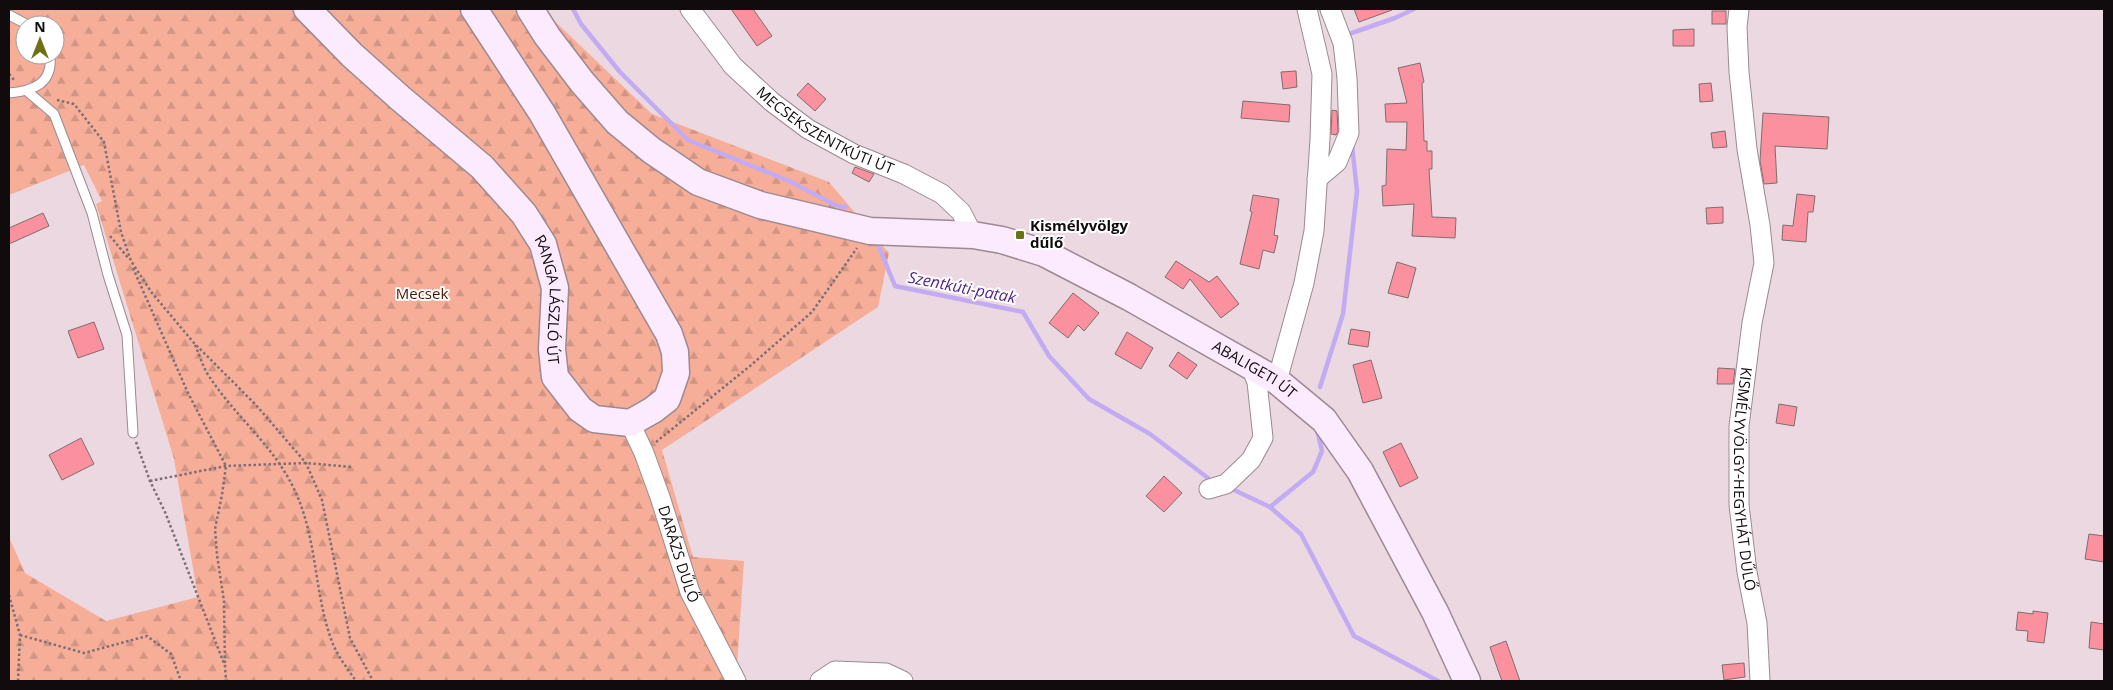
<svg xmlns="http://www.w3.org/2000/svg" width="2113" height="690" font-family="'Open Sans',sans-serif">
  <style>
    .forest { fill: url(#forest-firs); fill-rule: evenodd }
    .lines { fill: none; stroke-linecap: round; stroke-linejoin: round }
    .stream { stroke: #c3abf3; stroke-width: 4.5 }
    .building { fill: #fb919e; stroke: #806c6e }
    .service-casing { stroke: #9c8991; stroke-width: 11 }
    .minor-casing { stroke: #9c8991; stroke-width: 21 }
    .secondary-casing { stroke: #9c8991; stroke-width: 29 }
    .path { stroke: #7c6e74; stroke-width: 2.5; stroke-dasharray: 2.5 2.5; stroke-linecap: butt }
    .service { stroke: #fff; stroke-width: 9 }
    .minor { stroke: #fff; stroke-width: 19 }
    .secondary { stroke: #fceafe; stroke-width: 26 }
    .poi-dot { fill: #6e7014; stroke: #fff; stroke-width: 2 }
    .labels { text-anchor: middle; stroke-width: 4; stroke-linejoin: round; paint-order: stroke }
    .street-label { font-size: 15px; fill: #120b0e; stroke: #fff }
    .poi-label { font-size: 15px; font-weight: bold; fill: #120b0e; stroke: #fff; text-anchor: start }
    .park-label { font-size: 15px; fill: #521502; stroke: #fff }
    .water-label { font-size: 16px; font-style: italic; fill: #53258b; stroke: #fff }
  </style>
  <defs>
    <pattern id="forest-firs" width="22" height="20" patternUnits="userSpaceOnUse" patternTransform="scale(1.25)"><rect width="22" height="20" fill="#f6ae99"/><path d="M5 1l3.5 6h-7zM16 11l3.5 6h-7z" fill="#d29483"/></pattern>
  </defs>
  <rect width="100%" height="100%" fill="#ecd8e1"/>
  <path class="forest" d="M9,9H542L652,114L829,182L889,253L878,307L662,450L693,557L744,561L736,681H9V537L25,573L106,621L198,597L174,459L96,204L102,201L84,165L9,195ZM25,25H55V55H25Z"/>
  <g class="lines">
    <g class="stream">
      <path d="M573,9L581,24L620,72L688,140L789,181L837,206L846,207"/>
      <path d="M1346,35L1395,18L1414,9"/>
      <path d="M879,247L895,286L1023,312L1049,356L1089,399L1150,434L1208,478"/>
      <path d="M1320,387L1343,314L1357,191L1352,145"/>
      <path d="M1232,489L1270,507L1301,534L1354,636L1438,681"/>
      <path d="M1270,507L1313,472L1322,451L1317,429"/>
    </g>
  </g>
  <g class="building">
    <path d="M731,9H753L772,36L757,46Z"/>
    <path d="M1354,9H1392V10L1359,22Z"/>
    <rect x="1712" y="11" width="14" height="13"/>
    <path d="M1694,29V46H1673V30Z"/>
    <path d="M1420,63L1424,82L1422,83L1424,141H1427V151H1432V169H1429L1432,217L1456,218L1455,238L1412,236L1414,204L1383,206L1382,186L1386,185L1387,149L1406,150L1407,122H1386L1385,104L1407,103L1398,68Z"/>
    <path d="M1296,71L1297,87L1283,89L1281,72Z"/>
    <path d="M808,83L826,99L815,111L797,95Z"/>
    <path d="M1711,83L1713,101L1700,102L1699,84Z"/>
    <path d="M1243,101L1290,105L1289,122L1241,118Z"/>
    <path d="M1332,110L1337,111L1338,131L1336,135L1331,134Z"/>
    <path d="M1763,113L1829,117L1827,149L1775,146L1777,183L1764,184L1760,161Z"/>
    <path d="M1725,131L1727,147L1713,148L1711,133Z"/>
    <path d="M855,167L874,174L869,182L852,173Z"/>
    <path d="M1797,194L1815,196L1813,212H1808L1806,242L1782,240L1783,225L1793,226Z"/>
    <path d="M1253,195L1279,199L1274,235L1278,236L1274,253L1263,250L1259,269L1240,264L1252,212L1250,211Z"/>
    <path d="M1723,207V223L1707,224L1706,208Z"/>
    <path d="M43,213L49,226L9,244V228Z"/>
    <path d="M1176,261L1209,282L1217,276L1239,304L1221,318L1190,279L1183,289L1165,277Z"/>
    <path d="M1397,262L1416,268L1408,298L1388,293Z"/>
    <path d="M1073,293L1099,313L1084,331L1078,325L1068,338L1049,323Z"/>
    <path d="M94,322L104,349L78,358L68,331Z"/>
    <path d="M1351,329L1370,332L1368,347L1348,344Z"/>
    <path d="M1127,332L1153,348L1141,369L1115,354Z"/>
    <path d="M1178,352L1197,365L1187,379L1169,366Z"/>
    <path d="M1371,360L1382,398L1363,403L1353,365Z"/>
    <path d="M1718,368L1735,369L1733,384H1717Z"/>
    <path d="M1779,404L1797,407L1794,426L1776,423Z"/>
    <path d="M81,438L94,464L62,480L49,455Z"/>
    <path d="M1401,443L1418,478L1400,487L1383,452Z"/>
    <path d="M1164,476L1182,493L1164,512L1146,496Z"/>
    <path d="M2089,534L2104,536V562L2085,559Z"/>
    <path d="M2033,611L2048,613L2044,643L2027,641L2028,631L2016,630L2018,612L2033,614Z"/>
    <path d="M2091,622L2104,624V650L2089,648Z"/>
    <path d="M1506,641L1520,681H1502L1498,670L1490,647Z"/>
    <path d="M1744,663L1745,677L1724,680L1722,665Z"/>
  </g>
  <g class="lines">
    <g class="service-casing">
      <g id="service">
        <path d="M9,15L28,25"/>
        <path d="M27,91L54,114L92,213L108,275L127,335L133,433"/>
        <path d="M9,93C33,91 53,84 50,55"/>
      </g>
    </g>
    <g class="minor-casing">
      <g id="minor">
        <path id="s1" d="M690,9L733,66L772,102L808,129L854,154L904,174L942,194L961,212L973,235"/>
        <path id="s2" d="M1739,9L1737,27L1739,72L1747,149L1760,225L1764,263L1752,323L1739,426V505L1747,572L1757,623L1760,681"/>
        <path d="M1317,179L1337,162L1349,133L1347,78L1343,43L1330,9"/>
        <path d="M1277,381L1304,283L1314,231L1320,139L1322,74L1307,9"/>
        <path id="s3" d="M630,423L644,453L660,497L690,592L736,681"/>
        <path d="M1209,489L1226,484L1251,460L1263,438L1257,382L1250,365"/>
        <path d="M820,681L835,671L886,673L903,681"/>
      </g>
    </g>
    <g class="secondary-casing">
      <g id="secondary">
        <path id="s4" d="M307,9L352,55L400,98L482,167L524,214L543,244L555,288L552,349L555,377L580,409L594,419L630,423L653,410L667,399L676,373L675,352L669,334L542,113L474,9"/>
        <path id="s5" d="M530,9L547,36L582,82L617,122L651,150L698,182L760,205L870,231L973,235L1002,240L1044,253L1129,297L1277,381L1324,420L1360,471L1435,612L1467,681"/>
      </g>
    </g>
    <g class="path">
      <path d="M9,74L14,80"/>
      <path d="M57,100L74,104L104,142L121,232L131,261L152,293L194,343L256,405L306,463L322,500L350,638L373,681"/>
      <path d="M110,236L129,259"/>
      <path d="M133,268L188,393L226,466L222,495L215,529L217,555L224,601L225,666"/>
      <path d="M195,345C199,354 202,364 207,373C233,415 274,445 295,491C317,538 314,591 331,639C336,654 347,668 356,681"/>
      <path d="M136,442L150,481L165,512L225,666L226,681"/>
      <path d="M656,442L750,366L812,312L857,248"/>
      <path d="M150,481L226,466L306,463L352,467"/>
      <path d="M9,595L20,635L18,681"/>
      <path d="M20,635L84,653L147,636L171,654L181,681"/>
    </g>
    <use href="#service" class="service"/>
    <use href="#minor" class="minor"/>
    <use href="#secondary" class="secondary"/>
  </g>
  <rect class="poi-dot" x="1015" y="230" width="10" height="10" rx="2.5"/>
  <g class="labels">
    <g class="street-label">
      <text dy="5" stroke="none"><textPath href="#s1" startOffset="185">MECSEKSZENTKÚTI ÚT</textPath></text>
      <text dy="5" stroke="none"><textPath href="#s4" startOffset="391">RANGA LÁSZLÓ ÚT</textPath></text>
      <text dy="5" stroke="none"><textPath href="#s5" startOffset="840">ABALIGETI ÚT</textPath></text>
      <text dy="5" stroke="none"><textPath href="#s2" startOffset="474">KISMÉLYVÖLGY-HEGYHÁT DŰLŐ</textPath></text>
      <text dy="5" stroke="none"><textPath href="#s3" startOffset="140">DARÁZS DŰLŐ</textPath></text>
    </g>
    <g class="poi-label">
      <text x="1030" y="231">Kismélyvölgy<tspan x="1030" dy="17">dűlő</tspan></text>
    </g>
    <g class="park-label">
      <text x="422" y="299">Mecsek</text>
    </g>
    <g class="water-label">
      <text transform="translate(962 287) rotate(11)" y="6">Szentkúti-patak</text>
    </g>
  </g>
  <rect width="2113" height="690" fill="none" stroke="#120b0e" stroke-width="20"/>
  <g transform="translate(40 40)"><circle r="24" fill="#ffffff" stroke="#a09d9f"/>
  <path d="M0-4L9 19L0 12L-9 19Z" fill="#6e7014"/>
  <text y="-8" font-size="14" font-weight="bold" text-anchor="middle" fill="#120b0e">N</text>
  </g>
</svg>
